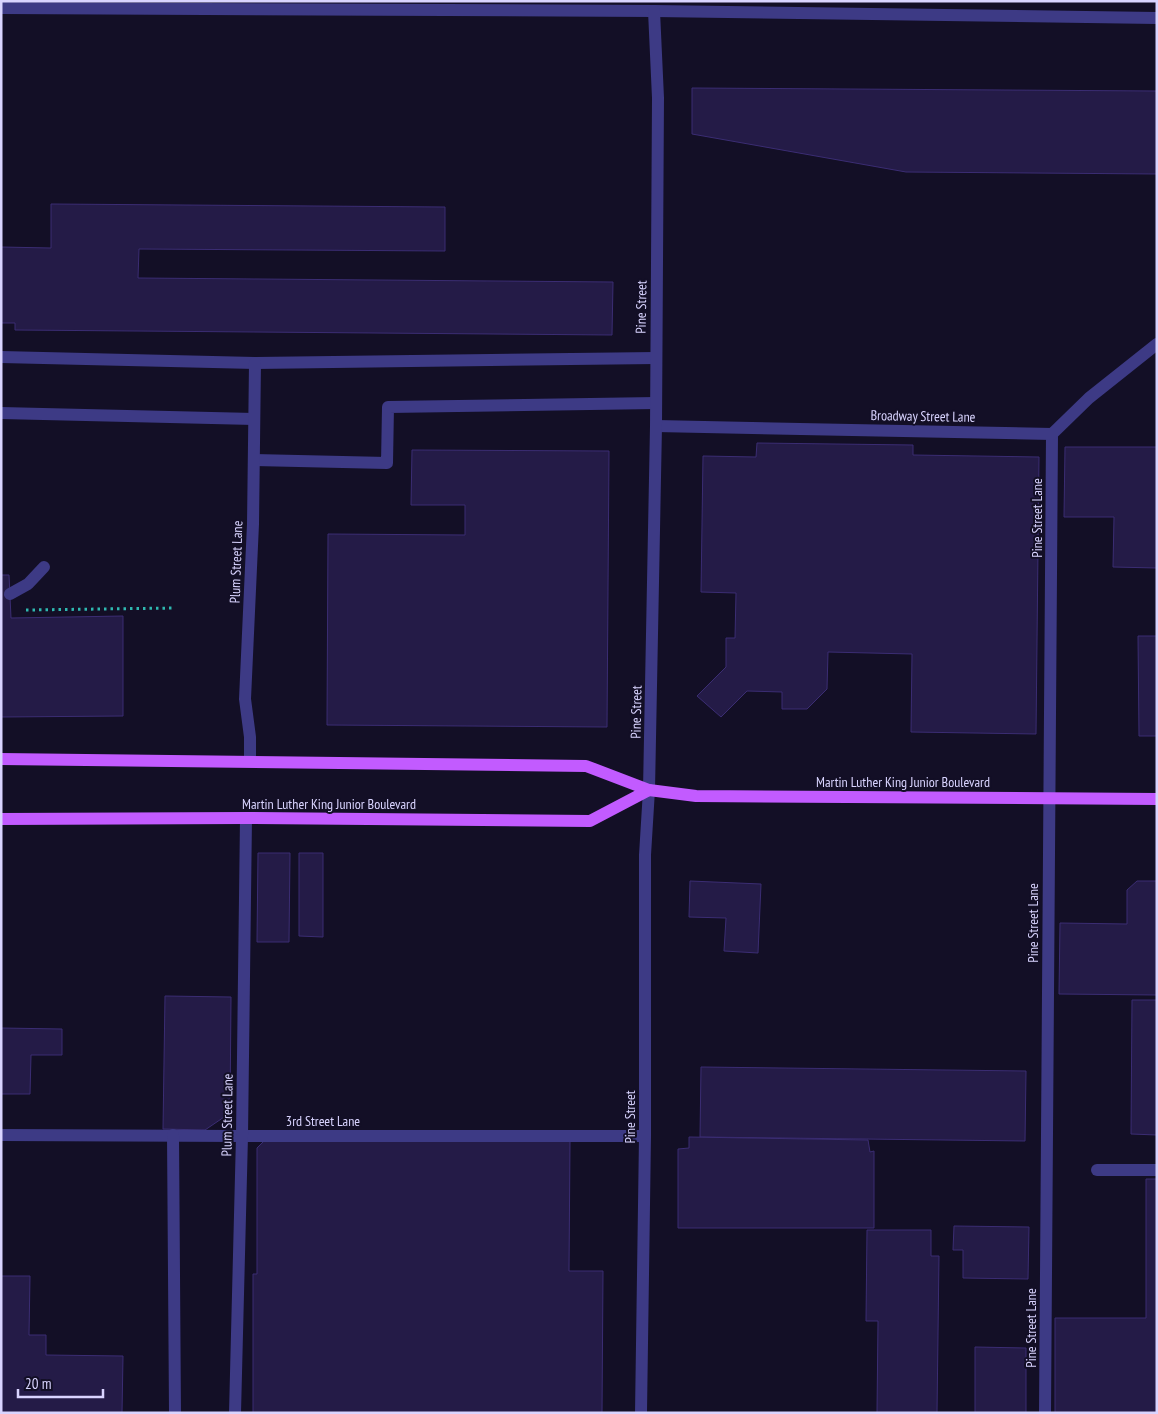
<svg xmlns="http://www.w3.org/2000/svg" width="1158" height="1414" font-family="'PT Sans Narrow',sans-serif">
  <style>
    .building { fill: #241b47; stroke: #3b2d73 }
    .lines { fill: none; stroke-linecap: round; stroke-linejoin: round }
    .path { stroke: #2fb8b0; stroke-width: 3; stroke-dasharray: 2.5 4; stroke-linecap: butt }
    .service { stroke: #3d3a85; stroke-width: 12 }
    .minor { stroke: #3d3a85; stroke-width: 12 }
    .primary { stroke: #c25bff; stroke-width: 12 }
    .labels { text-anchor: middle; stroke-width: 4; stroke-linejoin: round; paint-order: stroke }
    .street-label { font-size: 14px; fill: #d9d4ff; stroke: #130f26 }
  </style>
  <rect width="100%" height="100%" fill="#130f26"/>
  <g class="building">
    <path d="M692,88L1157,91V174L906,172L692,134Z"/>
    <path d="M51,204L445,207V251L139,249L138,278L613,282L612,335L15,330V323H1V247L51,248Z"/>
    <path d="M757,443L913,445V455L1039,457L1036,734L911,732L912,654L828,652L827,689L807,709H782V692L747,691L721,717L697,696L726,667V638H735L736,593L701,592L703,456L756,457Z"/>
    <path d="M1065,447H1157V568L1113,567L1114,517H1064Z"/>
    <path d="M412,450L609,451L607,727L327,725L328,534L465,535V505H411Z"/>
    <path d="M1,575H9L11,618L123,616V716L1,717Z"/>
    <path d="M1138,636H1157V736H1139Z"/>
    <path d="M258,853H290L289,942H257Z"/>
    <path d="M299,853H323V937L299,936Z"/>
    <path d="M690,881L761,884L758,953L724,951L726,918L689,917Z"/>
    <path d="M1137,881H1157V995L1059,994L1060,923L1127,924V890Z"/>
    <path d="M165,996L231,997L230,1113L205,1130L163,1129Z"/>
    <path d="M1132,1000H1157V1135L1131,1134Z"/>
    <path d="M1,1028L62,1029V1055H31L30,1094H1Z"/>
    <path d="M701,1067L1026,1071L1025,1141L700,1137Z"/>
    <path d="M689,1137L868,1140L870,1152L874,1151V1228H678V1149L689,1148Z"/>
    <path d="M266,1139L570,1140L569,1271H603L602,1413H253V1274H257V1148Z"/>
    <path d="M1146,1179H1157V1413H1055V1318H1146Z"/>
    <path d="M954,1226L1029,1227L1028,1279L963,1278V1250H953Z"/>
    <path d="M867,1230H931V1256H939L937,1413H877L878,1321H866Z"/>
    <path d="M1,1276H30L29,1335H46V1355L123,1356L122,1413H1Z"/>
    <path d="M975,1347L1026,1348V1413H975Z"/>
  </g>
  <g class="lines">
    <path class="path" d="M26,610L175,608"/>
    <g class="service">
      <path d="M1,357L255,363L656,358"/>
      <path d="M1,413L254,419"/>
      <path d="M254,460L387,463L388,407L656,403"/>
      <path d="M10,594L28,584L44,567"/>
      <path d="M250,761V737L245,699L253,524L255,363"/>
      <path d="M1,1135L242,1136H645"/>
      <path d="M173,1135L175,1413"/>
      <path d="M1097,1170H1157"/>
      <path d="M235,1413L242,1136L246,818"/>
      <path d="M1045,1413L1052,434"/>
    </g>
    <g class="minor">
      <path d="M1,8L654,11L1157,18"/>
      <path d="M656,426L1052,434L1089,398L1157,344"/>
      <path d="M641,1413L645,1136V855L649,790L656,426L658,98L654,11"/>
    </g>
    <g class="primary">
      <path d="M1,759L586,766L649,790L696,796L1157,799"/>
      <path d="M1,819L246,818L590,821L649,790"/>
    </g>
  </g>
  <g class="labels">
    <g class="street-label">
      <text transform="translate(641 307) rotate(-89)" y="5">Pine Street</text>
      <text transform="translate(923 416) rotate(1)" y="5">Broadway Street Lane</text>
      <text transform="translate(1037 518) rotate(-90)" y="5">Pine Street Lane</text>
      <text transform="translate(236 562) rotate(-88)" y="5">Plum Street Lane</text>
      <text transform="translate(636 712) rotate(-89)" y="5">Pine Street</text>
      <text x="903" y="787">Martin Luther King Junior Boulevard</text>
      <text x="329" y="809">Martin Luther King Junior Boulevard</text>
      <text transform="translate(1033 923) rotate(-90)" y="5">Pine Street Lane</text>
      <text transform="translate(227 1115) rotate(-89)" y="5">Plum Street Lane</text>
      <text transform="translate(630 1117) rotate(-90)" y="5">Pine Street</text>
      <text x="323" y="1126">3rd Street Lane</text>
      <text transform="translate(1031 1328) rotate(-90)" y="5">Pine Street Lane</text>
    </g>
  </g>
  <rect width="1158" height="1414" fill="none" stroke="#d9d4ff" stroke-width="5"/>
  <path d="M18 1389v8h85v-8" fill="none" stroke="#d9d4ff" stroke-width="2.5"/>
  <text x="25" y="1389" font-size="15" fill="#d9d4ff" stroke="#130f26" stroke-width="4" paint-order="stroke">20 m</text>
</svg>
